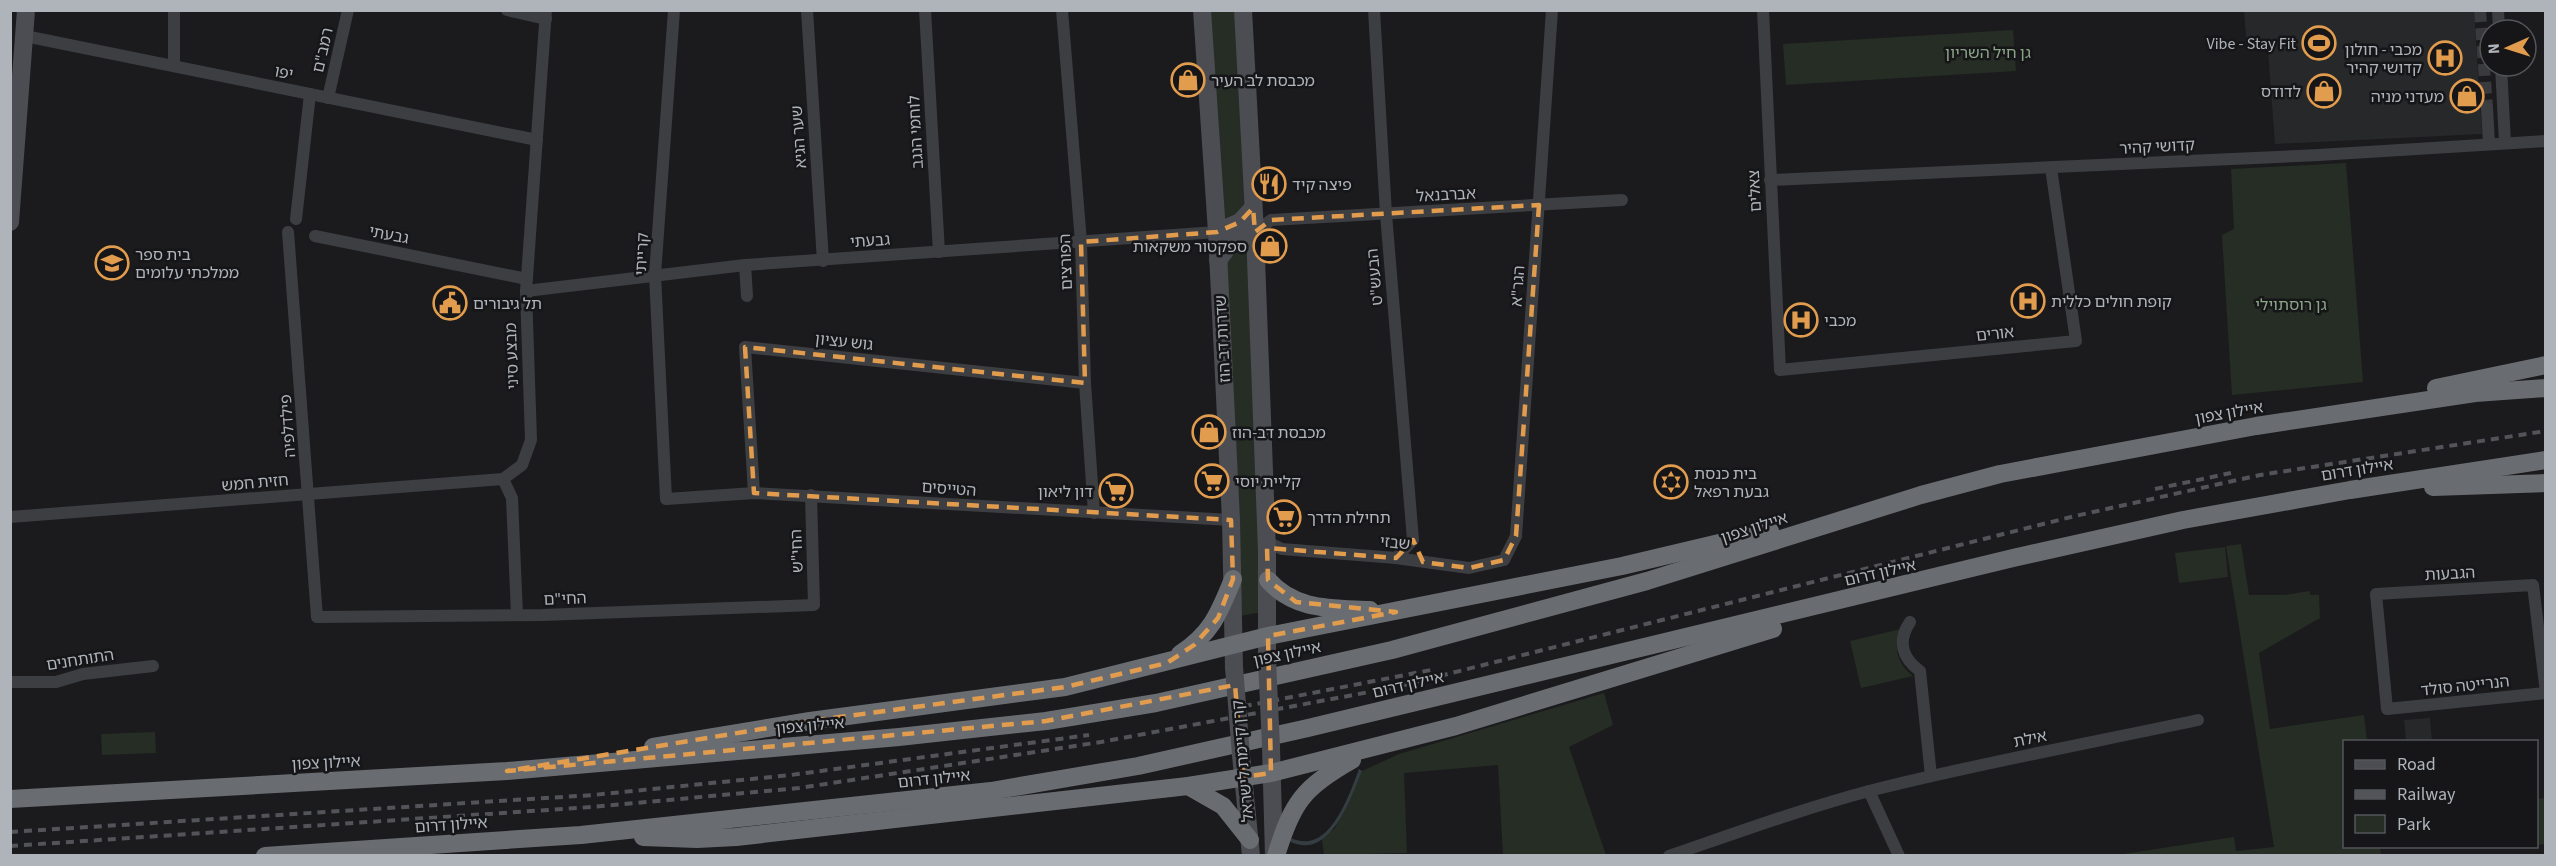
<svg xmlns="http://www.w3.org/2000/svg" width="2556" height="866" font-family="'Source Sans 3','Noto Sans Hebrew',sans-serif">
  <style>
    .built { fill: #27282a }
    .green { fill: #252d25 }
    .water { fill: #343e42 }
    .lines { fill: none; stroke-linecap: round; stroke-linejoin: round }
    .street-tunnel { stroke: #393a3d; stroke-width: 12; stroke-dasharray: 12 6; stroke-linecap: butt }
    .street { stroke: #3c3e42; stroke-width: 12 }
    .secondary { stroke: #4b4d52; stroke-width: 18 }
    .highway { stroke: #696d72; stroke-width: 18 }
    .rail { stroke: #525459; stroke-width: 4; stroke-dasharray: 8 6; stroke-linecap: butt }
    .secondary-bridge { stroke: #4b4d52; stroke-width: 18 }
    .marked { fill: none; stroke: #e29c4e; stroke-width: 4.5; stroke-dasharray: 12 8; stroke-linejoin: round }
    .labels { text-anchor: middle; stroke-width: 5; stroke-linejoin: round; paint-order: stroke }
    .poi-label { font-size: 16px; fill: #afb4bb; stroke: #161618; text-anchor: start }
    .street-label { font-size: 16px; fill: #afb4bb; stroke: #161618 }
    .park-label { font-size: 16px; fill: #8aa488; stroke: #161618 }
  </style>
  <rect width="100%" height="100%" fill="#1b1b1d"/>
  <g class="built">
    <path d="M2244,11H2474L2482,134L2275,144L2268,50L2247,47Z"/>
    <path d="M2430,718L2432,741H2406L2404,720Z"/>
  </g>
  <g class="green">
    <path d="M1202,11H1243L1253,208L1217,232Z"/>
    <path d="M2013,30L2016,71L1786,85L1783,44Z"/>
    <path d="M2346,163L2363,382L2232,395L2222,235L2234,229L2231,169Z"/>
    <path d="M1255,232L1268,611L1234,617L1218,260Z"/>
    <path d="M2241,544L2249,595H2285L2310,591V595H2319L2320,618L2259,653L2270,729L2364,715L2367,741L2344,742V846L2380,847L2381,855H2117L2234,837L2236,851L2274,847L2226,546Z"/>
    <path d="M2225,547L2228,577L2179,583L2175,553Z"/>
    <path d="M1901,629C1892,646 1898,665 1913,676L1861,688L1850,641Z"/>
    <path d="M1604,693L1613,725L1569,747L1606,855H1503L1498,765L1404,773L1407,853L1324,855L1322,839L1335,828L1362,771L1399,754Z"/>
    <path d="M155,732L156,753L102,755L101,734Z"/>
    <path d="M2545,798V844L2537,845V799Z"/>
  </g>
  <path class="water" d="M1359,769L1362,771C1352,795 1334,849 1302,845C1297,845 1292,842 1288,841L1289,838C1297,840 1304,843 1313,840C1336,833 1351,791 1359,769Z"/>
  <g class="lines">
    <path class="street-tunnel" d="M2480,10L2487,108"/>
    <g class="street">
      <path d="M174,10V66"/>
      <path d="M507,10L546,19"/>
      <path d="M674,10L655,275L666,499L754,493L1231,520"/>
      <path d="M807,10L823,261"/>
      <path d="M925,10L939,252"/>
      <path d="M1062,10L1081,242L1085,383L1094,513"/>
      <path d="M1374,10L1386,214L1413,540L1396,558"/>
      <path d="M1763,10L1780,370L2076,341L2051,168"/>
      <path d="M2498,10L2499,30"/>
      <path d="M25,36L537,140"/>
      <path d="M2501,66L2505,143"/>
      <path d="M328,98L348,10"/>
      <path d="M2487,108L2489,144"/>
      <path d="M1770,180L2319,155L2546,141"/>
      <path d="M296,219L310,94"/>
      <path d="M288,232L317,617L543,615L814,605L811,495"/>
      <path d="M1255,232L1271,220L1622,200"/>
      <path d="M315,236L527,279"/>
      <path d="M745,265L747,296"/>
      <path d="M526,291L745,265L1217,232"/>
      <path d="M503,479L522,465L531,440L526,291L546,10"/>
      <path d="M503,479L512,498L517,615"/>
      <path d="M754,493L745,347L1085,383"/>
      <path d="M10,517L503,479"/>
      <path d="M1267,542L1282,549L1396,558L1469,568L1504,560L1516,536L1552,10"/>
      <path d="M2533,585L2546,693L2387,709L2376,594Z"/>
      <path d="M1910,622C1897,641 1902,658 1920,671L1931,776"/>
      <path d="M10,682H56L83,674L153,666"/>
      <path d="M1869,791L1899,856"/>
      <path d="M1669,856C1736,833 1804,808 1873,790C1980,763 2090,743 2198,720"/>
    </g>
    <g class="secondary">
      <path d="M1202,10L1217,232L1231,520L1234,667"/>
      <path d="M1243,10L1255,232L1267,551V660"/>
      <path d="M10,222L26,10"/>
      <path d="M1217,232L1240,222L1253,208"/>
      <path d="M1218,260L1231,243L1255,232"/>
      <path d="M1271,747L1274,856"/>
      <path d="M1241,755L1251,856"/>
    </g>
    <g class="highway">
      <path d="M2436,388L2546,365"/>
      <path d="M2433,487L2546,483"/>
      <path d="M1268,580C1295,611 1332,608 1370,610"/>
      <path d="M1180,654C1212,633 1219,613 1233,579"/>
      <path d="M653,747L810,721L1065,687L1268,636L1622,566L1770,531"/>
      <path d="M1188,786L1223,806L1250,840"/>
      <path d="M10,799L507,771L899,737L1046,721L1156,703L1392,650L1647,581L1921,495L2000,474L2256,426L2475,393L2546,388"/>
      <path d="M643,837L697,839L736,837L1188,786L1271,773L1456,726L1773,629"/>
      <path d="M265,856L581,835L991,791L1138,766L1308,728L2013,558L2183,520L2350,490L2546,460"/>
      <path d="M1276,856C1292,802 1304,787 1352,760"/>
    </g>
    <g class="rail">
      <path d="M2155,489L2231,473"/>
      <path d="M1230,709L1436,669"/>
      <path d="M10,832L593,795L791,775L1089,735"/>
      <path d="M10,846L592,807L799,788L1101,742L1396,687L2075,516L2260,475L2546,431"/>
    </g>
    <g class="secondary-bridge">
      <path d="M1267,660L1271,747"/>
      <path d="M1234,667L1241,755"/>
    </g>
  </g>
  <path class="marked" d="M1539,205L1516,536L1504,560L1469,568L1423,562L1413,540L1396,558L1267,548L1268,580L1296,602L1396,612L1268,636L1271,773L1243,777L1235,685L1046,721L507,771L810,721L1065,687L1167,663L1194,645L1218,618L1233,579L1231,520L754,493L745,347L1085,383L1081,242L1217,232L1240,222L1253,208L1255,232L1271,220Z"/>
  <defs>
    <g id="stadium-ring" transform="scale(1.725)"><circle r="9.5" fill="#161618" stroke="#e29c4e" stroke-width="1.5"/><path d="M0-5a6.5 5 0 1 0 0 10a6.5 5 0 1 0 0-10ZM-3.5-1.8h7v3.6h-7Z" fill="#e29c4e"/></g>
    <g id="hospital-ring" transform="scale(1.725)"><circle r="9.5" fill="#161618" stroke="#e29c4e" stroke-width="1.5"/><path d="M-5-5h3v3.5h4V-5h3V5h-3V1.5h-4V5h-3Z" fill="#e29c4e"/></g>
    <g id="shop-ring" transform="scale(1.725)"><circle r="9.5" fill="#161618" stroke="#e29c4e" stroke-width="1.5"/><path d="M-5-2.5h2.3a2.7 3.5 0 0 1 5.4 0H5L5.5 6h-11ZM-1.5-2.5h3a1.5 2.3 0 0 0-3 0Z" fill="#e29c4e"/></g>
    <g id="restaurant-ring" transform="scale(1.725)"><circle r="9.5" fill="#161618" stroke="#e29c4e" stroke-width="1.5"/><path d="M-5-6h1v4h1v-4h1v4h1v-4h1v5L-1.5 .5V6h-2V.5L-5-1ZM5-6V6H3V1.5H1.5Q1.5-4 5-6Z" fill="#e29c4e"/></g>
    <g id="school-ring" transform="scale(1.725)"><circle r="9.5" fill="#161618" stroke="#e29c4e" stroke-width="1.5"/><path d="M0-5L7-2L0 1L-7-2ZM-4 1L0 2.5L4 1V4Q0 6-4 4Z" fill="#e29c4e"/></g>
    <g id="civic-ring" transform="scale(1.725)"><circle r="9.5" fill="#161618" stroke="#e29c4e" stroke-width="1.5"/><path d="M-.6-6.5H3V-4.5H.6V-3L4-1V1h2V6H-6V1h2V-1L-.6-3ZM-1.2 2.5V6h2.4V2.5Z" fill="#e29c4e"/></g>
    <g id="supermarket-ring" transform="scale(1.725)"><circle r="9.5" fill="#161618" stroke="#e29c4e" stroke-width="1.5"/><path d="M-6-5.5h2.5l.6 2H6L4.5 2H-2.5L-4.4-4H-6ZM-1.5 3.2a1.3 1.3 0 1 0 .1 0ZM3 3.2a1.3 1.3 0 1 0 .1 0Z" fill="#e29c4e"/></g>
    <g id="synagogue-ring" transform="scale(1.725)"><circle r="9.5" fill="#161618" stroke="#e29c4e" stroke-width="1.5"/><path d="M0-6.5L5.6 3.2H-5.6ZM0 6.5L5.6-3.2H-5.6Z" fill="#e29c4e"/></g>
  </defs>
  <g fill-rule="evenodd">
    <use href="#stadium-ring" x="2319" y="43"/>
    <use href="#hospital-ring" x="2445" y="58"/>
    <use href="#shop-ring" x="1188" y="80"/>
    <use href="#shop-ring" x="2324" y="91"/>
    <use href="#shop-ring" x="2467" y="96"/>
    <use href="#restaurant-ring" x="1269" y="184"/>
    <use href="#shop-ring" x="1270" y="246"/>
    <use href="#school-ring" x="112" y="263"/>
    <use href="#hospital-ring" x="2028" y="301"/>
    <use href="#civic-ring" x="450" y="303"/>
    <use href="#hospital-ring" x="1801" y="320"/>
    <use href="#shop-ring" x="1209" y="432"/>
    <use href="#supermarket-ring" x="1212" y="481"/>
    <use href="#synagogue-ring" x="1671" y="482"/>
    <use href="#supermarket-ring" x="1116" y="491"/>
    <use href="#supermarket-ring" x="1284" y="517"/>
  </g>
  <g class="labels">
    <g class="poi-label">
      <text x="2296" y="49" text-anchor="end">Vibe - Stay Fit</text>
      <text x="2422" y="55" text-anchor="end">מכבי - חולון<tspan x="2422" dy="18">קדושי קהיר</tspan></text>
      <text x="1211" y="86">מכבסת לב העיר</text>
      <text x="2301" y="97" text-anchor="end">לדודס</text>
      <text x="2444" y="102" text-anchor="end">מעדני מניה</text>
      <text x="1292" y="190">פיצה קיד</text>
      <text x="1247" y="252" text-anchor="end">ספקטור משקאות</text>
      <text x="135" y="260">בית ספר<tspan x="135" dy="18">ממלכתי עלומים</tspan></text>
      <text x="2051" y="307">קופת חולים כללית</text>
      <text x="473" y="309">תל גיבורים</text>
      <text x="1824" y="326">מכבי</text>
      <text x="1232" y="438">מכבסת דב-הוז</text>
      <text x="1694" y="479">בית כנסת<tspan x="1694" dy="18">גבעת רפאל</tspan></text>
      <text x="1235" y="487">קליית יוסי</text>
      <text x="1093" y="497" text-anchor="end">דון ליאון</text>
      <text x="1307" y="523">תחילת הדרך</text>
    </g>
    <g class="street-label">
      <text transform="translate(322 50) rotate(-77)" y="6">רמב"ם</text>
      <text transform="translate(284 72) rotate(11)" y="6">יפו</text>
      <text transform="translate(915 132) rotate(-93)" y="6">לוחמי הנגב</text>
      <text transform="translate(798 137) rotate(-94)" y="6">שער הגיא</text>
      <text transform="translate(2157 146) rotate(-3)" y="6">קדושי קהיר</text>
      <text transform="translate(1754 191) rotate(-93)" y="6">צאלים</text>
      <text transform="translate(1446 194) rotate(-3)" y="6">אברבנאל</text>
      <text transform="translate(389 234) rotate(11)" y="6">גבעתי</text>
      <text transform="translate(870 240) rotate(-4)" y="6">גבעתי</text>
      <text transform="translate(641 254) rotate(-87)" y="6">קרייתי</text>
      <text transform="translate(1065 262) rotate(-92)" y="6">הפורצים</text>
      <text transform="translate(1374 277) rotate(-95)" y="6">הבעש"ט</text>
      <text transform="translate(1517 286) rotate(-86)" y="6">הגר"א</text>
      <text transform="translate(1995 333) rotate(-6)" y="6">אורים</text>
      <text transform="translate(1222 339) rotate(-93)" y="6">שדרות דב הוז</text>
      <text transform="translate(844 341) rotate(6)" y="6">גוש עציון</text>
      <text transform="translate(511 356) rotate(-92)" y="6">מבצע סיני</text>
      <text transform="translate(2229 412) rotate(-10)" y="6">איילון צפון</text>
      <text transform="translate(287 426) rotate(-94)" y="6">פילדלפיה</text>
      <text transform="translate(2357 469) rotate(-9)" y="6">איילון דרום</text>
      <text transform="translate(255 482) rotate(-5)" y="6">חזית חמש</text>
      <text transform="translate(949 488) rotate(4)" y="6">הטייסים</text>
      <text transform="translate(1754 527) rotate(-18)" y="6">איילון צפון</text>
      <text transform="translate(1395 542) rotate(6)" y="6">שבזי</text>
      <text transform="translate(796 551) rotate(-92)" y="6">החי"ש</text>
      <text transform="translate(1880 572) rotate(-13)" y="6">איילון דרום</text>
      <text transform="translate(2450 573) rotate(-3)" y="6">הגבעות</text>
      <text transform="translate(565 598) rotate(-2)" y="6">החי"ם</text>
      <text transform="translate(1287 653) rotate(-12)" y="6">איילון צפון</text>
      <text transform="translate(80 659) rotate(-9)" y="6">התותחנים</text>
      <text transform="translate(1408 684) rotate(-13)" y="6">איילון דרום</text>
      <text transform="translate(2465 685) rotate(-6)" y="6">הנרייטה סולד</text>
      <text transform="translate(810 725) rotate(-5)" y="6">איילון צפון</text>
      <text transform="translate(2030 738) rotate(-12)" y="6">אילת</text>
      <text transform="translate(1242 761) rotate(-95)" y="6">קרן קיימת לישראל</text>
      <text transform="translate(326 762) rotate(-3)" y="6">איילון צפון</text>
      <text transform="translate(934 778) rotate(-6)" y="6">איילון דרום</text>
      <text transform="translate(451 824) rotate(-4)" y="6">איילון דרום</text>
    </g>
    <g class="park-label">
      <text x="1988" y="58">גן חיל השריון</text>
      <text x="2291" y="310">גן רוסתוילי</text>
    </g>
  </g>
  <rect width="2556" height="866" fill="none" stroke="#afb4bb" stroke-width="24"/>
  <rect x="2343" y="740" width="195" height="108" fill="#161618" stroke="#535559" stroke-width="1.5"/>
  <rect x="2355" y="760" width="30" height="9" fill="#4b4d52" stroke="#535559" stroke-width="1.5"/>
  <text x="2397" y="770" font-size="18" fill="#afb4bb">Road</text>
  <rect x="2355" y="790" width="30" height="9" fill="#525459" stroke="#535559" stroke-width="1.5"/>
  <text x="2397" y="800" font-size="18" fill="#afb4bb">Railway</text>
  <rect x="2355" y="815" width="30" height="18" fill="#252d25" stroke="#535559" stroke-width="1.5"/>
  <text x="2397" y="830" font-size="18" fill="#afb4bb">Park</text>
  <g transform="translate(2508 48) rotate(267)"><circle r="28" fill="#161618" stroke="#535559" stroke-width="1.5"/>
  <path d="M0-4.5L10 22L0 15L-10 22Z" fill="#e29c4e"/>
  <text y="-9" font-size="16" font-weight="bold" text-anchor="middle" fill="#afb4bb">N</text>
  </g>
</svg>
